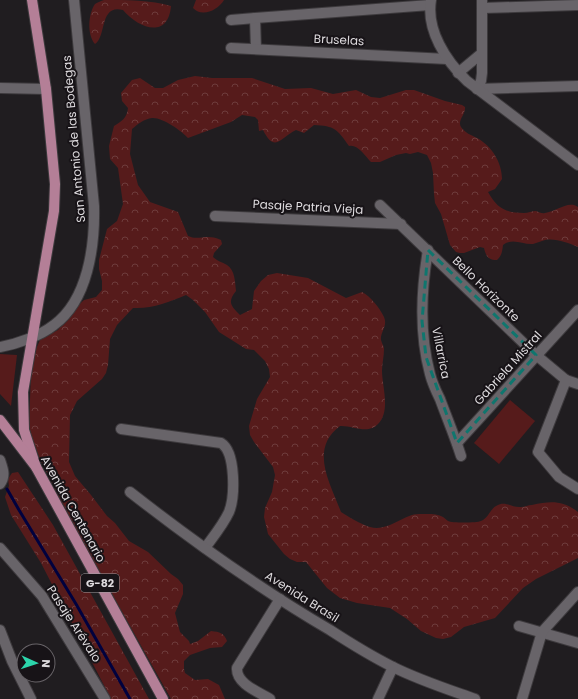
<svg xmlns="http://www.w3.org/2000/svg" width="578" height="699" font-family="Poppins,sans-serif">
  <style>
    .green { fill: #561b1b }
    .forest { fill: url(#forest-crowns) }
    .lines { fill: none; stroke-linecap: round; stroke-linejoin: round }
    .stream { stroke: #00013e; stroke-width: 3 }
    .street-casing { stroke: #3d3a3d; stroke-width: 12 }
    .secondary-casing { stroke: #3d3a3d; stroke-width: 12 }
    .primary-casing { stroke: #3d3a3d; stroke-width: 12 }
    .street { stroke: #686469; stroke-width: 10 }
    .secondary { stroke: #686469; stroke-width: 10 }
    .primary { stroke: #b47f97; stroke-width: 10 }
    .marked { fill: none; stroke: #0f766e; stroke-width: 3; stroke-dasharray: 8 5; stroke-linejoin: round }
    .labels { text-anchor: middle; stroke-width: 4; stroke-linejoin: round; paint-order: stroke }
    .shield { fill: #171317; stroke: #a29fa2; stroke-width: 1 }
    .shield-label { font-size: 11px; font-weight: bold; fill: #dedbde }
    .street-label { font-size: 12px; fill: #dedbde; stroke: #171317 }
  </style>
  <defs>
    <pattern id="forest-crowns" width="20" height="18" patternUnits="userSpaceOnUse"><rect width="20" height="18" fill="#561b1b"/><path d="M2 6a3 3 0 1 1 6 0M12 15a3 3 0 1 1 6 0" fill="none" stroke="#6e3c3c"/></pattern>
  </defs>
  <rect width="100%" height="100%" fill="#201d20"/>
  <g class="green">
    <path d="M0,354L17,355L11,406L0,394Z"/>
    <path d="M510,400L535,421L499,464L474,443Z"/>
  </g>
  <g class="forest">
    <path d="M104,0C126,0 151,0 171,6C168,40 138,28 123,10C99,4 107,36 95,44C87,35 88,14 95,4C98,2 101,1 104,0Z"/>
    <path d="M196,0H224C218,10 202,18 193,8Z"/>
    <path d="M195,76L212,78H252L285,89L311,88L333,94L356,90L371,97L380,98L406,90H414L445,101L462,105L465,107C466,114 457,121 461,127C465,133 471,135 477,138C492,146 502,163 502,179L495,189L488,192C497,208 505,213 524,213C528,213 532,211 536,211C539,212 542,214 545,213C556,212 568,200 578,207V247C568,243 556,238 545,240C541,241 537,243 533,244C523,245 513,237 503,245C502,252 502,255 497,260C488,260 486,256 484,248L480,247L464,253H460L456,252L450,245L441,214L435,203L434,194L433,173L431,163L427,155L418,152L410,154L406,153L396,155L380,162H371C365,156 358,144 349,146C337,129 335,126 314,125L304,133L296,130C281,137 275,154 263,130L259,131L258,120L255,117L242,115L231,122L188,138C182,131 162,117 152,118C144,119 138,124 132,129L130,154L138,185L150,202L178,212L188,236C199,241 206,233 221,240L222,244L214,253L213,257C217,261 222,262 227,265C235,270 235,282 236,291C227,302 231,306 240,315L252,309L254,291L261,281L268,275L277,273L308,278L346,298L362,292C371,297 379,307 384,317C388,326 380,332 381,340C382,344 384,346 384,349C384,356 382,364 382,371C382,386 391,411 378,424C368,435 352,425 340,426C309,449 330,483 341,512C349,517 360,524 370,527C389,532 403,514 419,514C426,514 437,513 443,517C445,518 446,520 448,521C451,523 477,523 481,521C489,518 490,508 498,505C506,501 512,508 521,507C525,507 528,505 532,505C551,501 562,500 578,512V558L536,579L523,588L495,618L464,627L451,637L443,639L436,638L421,631L407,619L390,608L357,603L340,598L327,588L306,562H297L290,559L284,554L268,534L264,517L265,508L272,492L275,475L273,467L254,442L250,435L249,426L257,399L270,377L269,369L265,361L254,350L246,349L219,332L205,312L193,300L186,295C169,302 152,309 133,308L117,325L110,339L108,365L106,373L102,379L77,401L70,415L69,462L75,476L91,495L107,516L115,523L129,541L148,552L171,574L178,579L183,585V594L175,613L180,632L189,641L190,644L198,641L211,631C220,632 224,633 227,641L222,647L210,648L190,655L184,661V669L185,673L195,680L208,679L219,685L225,699H171L85,546L52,483L40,459L32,438L29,426L31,373L36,349L40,340L43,337L58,330L73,310L84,300L96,297L102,290V281L99,269V260L107,229L117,221L123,204L118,168L110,159L109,146L114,126C122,121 127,118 128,108L122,101L121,93L132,80L140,78L155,88H163L178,80Z"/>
    <path d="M18,472L53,525L149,699H111L41,563L11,515L5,497L9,486L8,479L12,473Z"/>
  </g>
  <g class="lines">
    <path class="stream" d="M7,489L19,510L76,604L130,699"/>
    <g class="street-casing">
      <g id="street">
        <path d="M482,8L578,5"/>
        <path d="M255,18L256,49"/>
        <path d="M231,20L255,18L430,5"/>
        <path d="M231,48L447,59"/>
        <path d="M458,73L482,53"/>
        <path d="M0,88L46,89"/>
        <path d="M477,89L578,86"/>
        <path d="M477,89L481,81L482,73V0"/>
        <path d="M380,205L536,355L566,380L578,384"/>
        <path d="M215,216L401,224"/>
        <path d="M428,250C421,291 419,333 430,374C432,382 436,391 440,399C447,418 455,437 461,456"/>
        <path d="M566,380L538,452L559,477L578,489"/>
        <path d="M121,429L221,443C236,452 235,497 229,512C223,525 213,537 205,548"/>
        <path d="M457,443L578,310"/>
        <path d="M0,460C3,469 6,476 0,484"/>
        <path d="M130,492C194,542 260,589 330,630C350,643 371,656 393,667C419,680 447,689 475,699"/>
        <path d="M0,548L42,596L105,699"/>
        <path d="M519,626L578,643"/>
        <path d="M0,630L12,661L31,699"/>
        <path d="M270,699C259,692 236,684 237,668L280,599"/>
        <path d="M378,699L393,667"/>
        <path d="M522,699L542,632L578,592"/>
      </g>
    </g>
    <g class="secondary-casing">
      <g id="secondary">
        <path d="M431,0C426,30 446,61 467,81L578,165"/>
        <path d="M0,347C17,344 40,336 54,325C88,300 95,246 94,206L74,0"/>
      </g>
    </g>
    <g class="primary-casing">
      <g id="primary">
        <path d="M32,0L46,89L55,184L54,211L23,392L24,430L36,467"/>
        <path d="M0,420L36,467L163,699"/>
      </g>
    </g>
    <use href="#street" class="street"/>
    <use href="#secondary" class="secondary"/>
    <use href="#primary" class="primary"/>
  </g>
  <path class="marked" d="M428,250L536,355L457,443L426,357L422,321Z"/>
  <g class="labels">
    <rect class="shield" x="81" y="574" width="38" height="18" rx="3"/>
    <g class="shield-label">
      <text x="100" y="587">G-82</text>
    </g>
    <g class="street-label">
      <text transform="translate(339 40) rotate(3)" y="4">Bruselas</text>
      <text transform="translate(74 139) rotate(-95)" y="4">San Antonio de las Bodegas</text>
      <text transform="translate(308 207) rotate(3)" y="4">Pasaje Patria Vieja</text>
      <text transform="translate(486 289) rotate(44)" y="4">Bello Horizonte</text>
      <text transform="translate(441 353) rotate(79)" y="4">Villarrica</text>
      <text transform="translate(508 368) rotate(-48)" y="4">Gabriela Mistral</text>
      <text transform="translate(73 509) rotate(61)" y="4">Avenida Centenario</text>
      <text transform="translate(302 597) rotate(32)" y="4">Avenida Brasil</text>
      <text transform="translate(74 624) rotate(57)" y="4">Pasaje Arévalo</text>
    </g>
  </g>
  <g transform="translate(36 663) rotate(93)"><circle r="19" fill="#171317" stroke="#676367"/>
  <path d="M0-3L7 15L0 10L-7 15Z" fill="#2cd5ab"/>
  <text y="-6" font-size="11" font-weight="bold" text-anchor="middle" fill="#dedbde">N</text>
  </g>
</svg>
